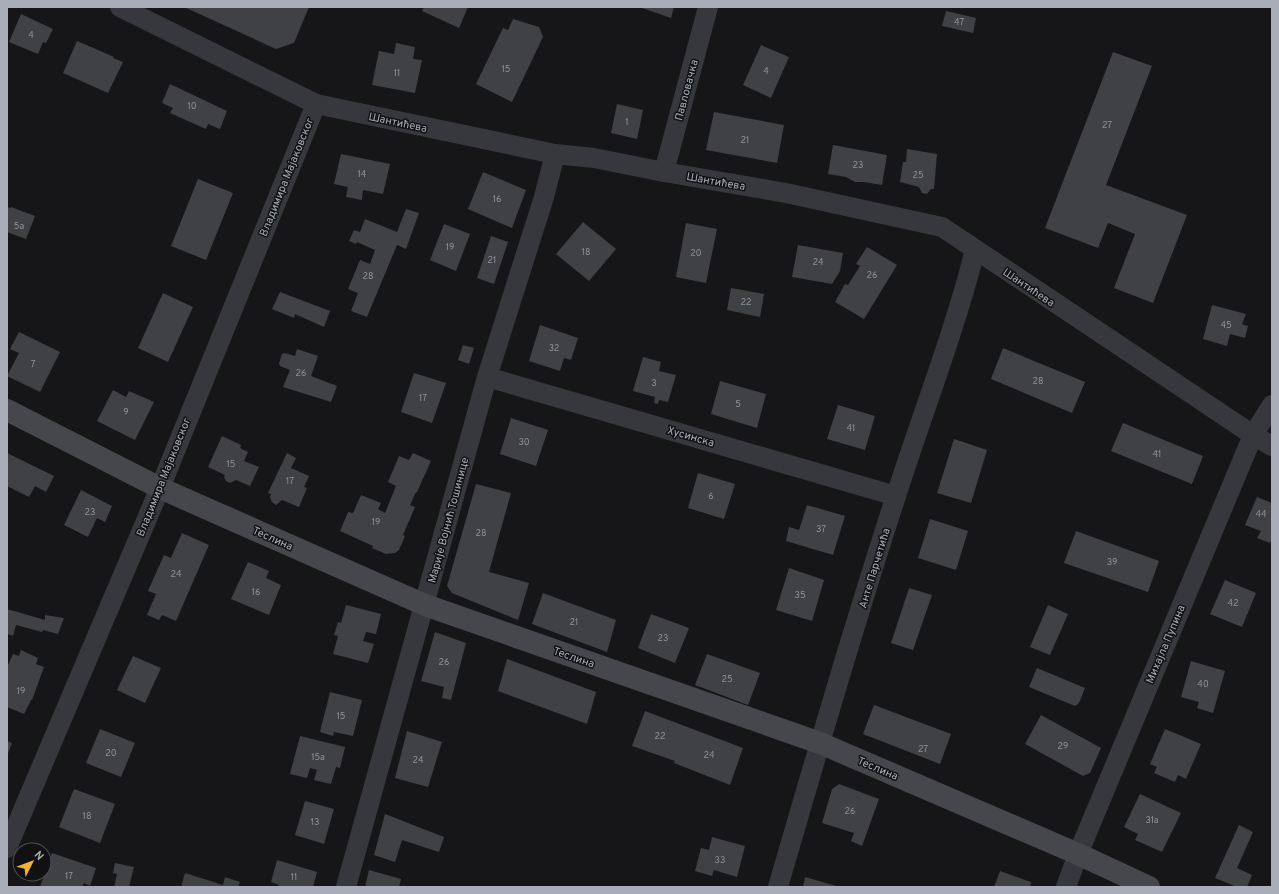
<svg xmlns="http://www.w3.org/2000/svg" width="1279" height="894" font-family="Overpass,sans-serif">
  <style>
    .building { fill: #404145 }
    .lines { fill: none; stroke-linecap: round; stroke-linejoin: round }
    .street { stroke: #37383d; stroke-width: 20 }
    .secondary { stroke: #45474d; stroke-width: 22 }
    .labels { text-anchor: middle; stroke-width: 3; stroke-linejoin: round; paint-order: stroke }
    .number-label { font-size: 9px; fill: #8e929b }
    .street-label { font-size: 11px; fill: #a8adb8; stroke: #111113 }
  </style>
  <rect width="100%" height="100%" fill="#161618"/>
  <g class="building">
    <path d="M184,7H309L294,43L276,49Z"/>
    <path d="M424,7H468L459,28L422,11Z"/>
    <path d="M639,7H674L671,18Z"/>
    <path d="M946,11L976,18L973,33L942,26Z"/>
    <path d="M21,14L53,29L46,43L43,42L38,54L9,42Z"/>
    <path d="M513,19L539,27L543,37L512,102L476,84L503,28L508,30Z"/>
    <path d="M77,41L105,53L114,57L113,58L123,62L108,93L63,73Z"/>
    <path d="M396,43L415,47L413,59L422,60L415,93L372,85L379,51L394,54Z"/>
    <path d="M761,45L789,57L771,98L743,85Z"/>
    <path d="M1113,52L1152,66L1106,185L1187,215L1153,303L1114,288L1135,234L1108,223L1098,248L1045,228Z"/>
    <path d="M170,84L227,111L220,129L208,124L206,129L170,113L173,108L162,103Z"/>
    <path d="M617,104L643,110L637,139L611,133Z"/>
    <path d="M714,112L784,125L777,163L706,150Z"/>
    <path d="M833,145L887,155L882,185L864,182H855L846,177L828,174Z"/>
    <path d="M907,149L937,154L934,189H931L927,194L922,193L919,187L900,182L903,162H906Z"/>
    <path d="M341,154L390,164L383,194L363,190L362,200L346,197L348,187L334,184Z"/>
    <path d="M483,172L526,190L512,228L468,209Z"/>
    <path d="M198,179L233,193L206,260L171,246Z"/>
    <path d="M7,207L11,208V207L35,216L26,239L7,232Z"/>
    <path d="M406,209L419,213L406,249L397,245L367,317L351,311L358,293L348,289L360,260L370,264L375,250L357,242L356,244L349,241L354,230L360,232L365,219L397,232Z"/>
    <path d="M583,222L616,249L589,281L556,254Z"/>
    <path d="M686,223L717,229L706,283L676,277Z"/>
    <path d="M444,224L470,234L456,271L430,260Z"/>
    <path d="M491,236L508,242L494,284L477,278Z"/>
    <path d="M798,245L843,253L840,271L832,284L792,277Z"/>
    <path d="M867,247L897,265L864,319L835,302L845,284L848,285L860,266L856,264Z"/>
    <path d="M731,288L764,294L760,317L727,310Z"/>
    <path d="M280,292L330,311L324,327L295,314L294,318L272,309Z"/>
    <path d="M163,293L193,307L168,362L138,348Z"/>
    <path d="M1212,305L1246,314L1242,324L1248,326L1245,338L1230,334L1227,346L1203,339Z"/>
    <path d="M540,325L578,338L571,360L564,358L560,371L529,361Z"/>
    <path d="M19,332L60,352L40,392L7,376L19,353L10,349Z"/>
    <path d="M463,345L474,348L469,364L458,360Z"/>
    <path d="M1003,348L1085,382L1072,413L991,379Z"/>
    <path d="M297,349L318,356L311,376L337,386L331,402L283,387L290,370L280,366L279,363L282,354L285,353L295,356Z"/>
    <path d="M643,357L661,362L659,371L676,375L668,402L659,400L658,404L654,403L655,397L633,391Z"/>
    <path d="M414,373L446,383L432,423L401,412Z"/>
    <path d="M720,381L766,394L757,428L711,414Z"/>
    <path d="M113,390L126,397L129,391L154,402L135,440L97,421Z"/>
    <path d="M838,405L875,416L865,450L827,439Z"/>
    <path d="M511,418L548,430L536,466L500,454Z"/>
    <path d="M1123,423L1203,456L1192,484L1111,451Z"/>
    <path d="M222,436L241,445L240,448L248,452L244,461L259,467L250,486L236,480L230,483L226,481L224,477L225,475L208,467Z"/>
    <path d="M954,439L987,450L971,503L937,493Z"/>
    <path d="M7,453L54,476L46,492L35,486L29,497L7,486Z"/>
    <path d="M287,453L296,458L291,468L309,476L304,487L307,488L299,507L282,500L276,505L272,502L270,497L271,494L268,493Z"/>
    <path d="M413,453L431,461L417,492H416L410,505L415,507L403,535L405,536L399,550L395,553L386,554L372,548L373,546L340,531L348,512L353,513L361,495L381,503L378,509L385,513L396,486L388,482L399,456L409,460Z"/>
    <path d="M698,473L735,484L724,519L688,508Z"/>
    <path d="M476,484L511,493L489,572L529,583L518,620L452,593L447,586Z"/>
    <path d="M81,490L112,506L105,522L97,518L88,537L64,525Z"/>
    <path d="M1257,497L1272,503V539L1270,543L1257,538L1261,531L1245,525Z"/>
    <path d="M807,505L845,516L833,555L786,541L789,527L799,530Z"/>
    <path d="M930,519L968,531L956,570L918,558Z"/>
    <path d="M1076,531L1159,561L1148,592L1064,563Z"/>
    <path d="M182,533L209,545L176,621L162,615L159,620L147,615L156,594L148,591L164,555L171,558Z"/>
    <path d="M248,562L269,571L266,578L281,585L269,615L231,599Z"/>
    <path d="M789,568L824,580L812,621L776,610Z"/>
    <path d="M1225,580L1256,593L1242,627L1210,614Z"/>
    <path d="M909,588L932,595L913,650L891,643Z"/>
    <path d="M543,593L616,620L607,652L532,624Z"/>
    <path d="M346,605L381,614L376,634L366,632L363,641L374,644L368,663L333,654L338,636L334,635L338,622L341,623Z"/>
    <path d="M1048,605L1068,614L1050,655L1030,647Z"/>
    <path d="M7,609L45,620V615L64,618L58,634L43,630L42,632L16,625L13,636L7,634Z"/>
    <path d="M651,614L689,628L675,663L638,648Z"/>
    <path d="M435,632L466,643L451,700L442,698L444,687L421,681Z"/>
    <path d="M21,650L38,658L36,664L44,667L32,700H31L24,714L7,707V667L13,654L19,656Z"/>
    <path d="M707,654L760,673L748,705L695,685Z"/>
    <path d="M133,656L161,668L145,703L117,690Z"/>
    <path d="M507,659L596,692L587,724L498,691Z"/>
    <path d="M1191,661L1225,671L1213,713L1197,708L1199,702L1181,697Z"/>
    <path d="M1037,668L1085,688L1079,703L1075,706L1029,687Z"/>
    <path d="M330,692L362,700L353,736L334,732L333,736L320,732Z"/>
    <path d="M874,705L951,734L940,764L863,734Z"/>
    <path d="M645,711L743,748L730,785L674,763L675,761L632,746Z"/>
    <path d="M1041,715L1101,748L1090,773L1083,776L1025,744Z"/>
    <path d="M100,729L135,743L121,777L86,763Z"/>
    <path d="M1165,729L1201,744L1186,779L1178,775L1175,782L1154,773L1157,767L1150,764Z"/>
    <path d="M407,731L442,742L428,787L395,778Z"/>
    <path d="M300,736L345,747L340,768L336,767L331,784L314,780L317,770L310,768L307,778L290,774Z"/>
    <path d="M7,741L12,743L7,756Z"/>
    <path d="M839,784L879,799L862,846L851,841L854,833L822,823L832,789Z"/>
    <path d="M74,789L115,804L100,843L59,827Z"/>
    <path d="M1140,794L1181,813L1162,852L1135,840L1138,834L1124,827Z"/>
    <path d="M305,801L334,809L324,844L295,835Z"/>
    <path d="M385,814L444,837L439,852L402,840L395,862L374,855Z"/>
    <path d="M1239,825L1253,832L1237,868L1252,875L1247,887H1237L1215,878Z"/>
    <path d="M712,837L745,846L737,877L714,870L712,876L695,871L701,848L709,850Z"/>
    <path d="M52,853L96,868L90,886L84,883L82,887H40Z"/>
    <path d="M277,860L317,872L313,887H278L279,885L271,882Z"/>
    <path d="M115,863L134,867L129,887H114L117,874L113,873Z"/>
    <path d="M369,870L401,879L399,887H365Z"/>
    <path d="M1000,871L1031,882L1030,887H994Z"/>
    <path d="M185,873L223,885L225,877L240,882L238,887H181Z"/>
    <path d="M805,877L840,887H803Z"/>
  </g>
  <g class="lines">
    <g class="street">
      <path d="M120,7L316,104L555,154L594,158L664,172L786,193L942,227L1253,435L1272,446"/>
      <path d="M664,172L708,7"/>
      <path d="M487,377L896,496"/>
      <path d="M7,848L160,488L316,104"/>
      <path d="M346,887L487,377L544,197L555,154"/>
      <path d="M778,887C816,756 854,625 896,496C922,414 954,334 975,250"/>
      <path d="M1066,887L1078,854L1253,435L1272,405"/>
    </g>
    <path class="secondary" d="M7,410L160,488L425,605L820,743L1078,854L1149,887"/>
  </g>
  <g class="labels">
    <g class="number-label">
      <text x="959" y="25">47</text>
      <text x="31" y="38">4</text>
      <text x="506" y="72">15</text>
      <text x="766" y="74">4</text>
      <text x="397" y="76">11</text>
      <text x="192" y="109">10</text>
      <text x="627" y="125">1</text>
      <text x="1107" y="128">27</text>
      <text x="745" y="143">21</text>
      <text x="858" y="168">23</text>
      <text x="362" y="177">14</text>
      <text x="918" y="178">25</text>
      <text x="497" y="202">16</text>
      <text x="19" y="229">5a</text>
      <text x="450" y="250">19</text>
      <text x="586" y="255">18</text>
      <text x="696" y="256">20</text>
      <text x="492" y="263">21</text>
      <text x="818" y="265">24</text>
      <text x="872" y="278">26</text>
      <text x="368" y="279">28</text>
      <text x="746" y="305">22</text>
      <text x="1226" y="328">45</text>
      <text x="554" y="351">32</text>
      <text x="33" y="367">7</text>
      <text x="301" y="376">26</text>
      <text x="1038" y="384">28</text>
      <text x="654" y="386">3</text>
      <text x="423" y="401">17</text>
      <text x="738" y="407">5</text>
      <text x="126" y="415">9</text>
      <text x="851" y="431">41</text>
      <text x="524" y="445">30</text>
      <text x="1157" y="457">41</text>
      <text x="231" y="467">15</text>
      <text x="290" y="484">17</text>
      <text x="711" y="499">6</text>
      <text x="90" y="515">23</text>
      <text x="1261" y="517">44</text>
      <text x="376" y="525">19</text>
      <text x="821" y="532">37</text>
      <text x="481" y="536">28</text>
      <text x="1112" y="565">39</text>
      <text x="176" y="577">24</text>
      <text x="256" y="595">16</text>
      <text x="800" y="598">35</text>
      <text x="1233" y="606">42</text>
      <text x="574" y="625">21</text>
      <text x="663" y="641">23</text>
      <text x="444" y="665">26</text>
      <text x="727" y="682">25</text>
      <text x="1203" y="687">40</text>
      <text x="21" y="694">19</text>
      <text x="341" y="719">15</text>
      <text x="660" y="739">22</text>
      <text x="1063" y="749">29</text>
      <text x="923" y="752">27</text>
      <text x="111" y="756">20</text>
      <text x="709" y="758">24</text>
      <text x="318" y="760">15a</text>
      <text x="418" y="763">24</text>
      <text x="850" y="814">26</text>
      <text x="87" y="819">18</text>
      <text x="1152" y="823">31a</text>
      <text x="315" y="825">13</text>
      <text x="720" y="863">33</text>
      <text x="69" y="879">17</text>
      <text x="294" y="880">11</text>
    </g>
    <g class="street-label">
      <text transform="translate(686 90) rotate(-75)" y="4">Павловачка</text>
      <text transform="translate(398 122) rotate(12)" y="4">Шантићева</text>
      <text transform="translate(286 177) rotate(-68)" y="4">Владимира Мајаковског</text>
      <text transform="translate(716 181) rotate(10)" y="4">Шантићева</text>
      <text transform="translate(1029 287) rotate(34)" y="4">Шантићева</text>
      <text transform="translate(691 436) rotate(16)" y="4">Хусинска</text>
      <text transform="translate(163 477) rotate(-68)" y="4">Владимира Мајаковског</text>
      <text transform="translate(448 520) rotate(-75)" y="4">Марије Војнић Тошинице</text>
      <text transform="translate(273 538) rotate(24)" y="4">Теслина</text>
      <text transform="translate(874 568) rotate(-73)" y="4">Анте Парчетића</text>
      <text transform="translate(1165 644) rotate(-67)" y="4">Михајла Пупина</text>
      <text transform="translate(574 657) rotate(19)" y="4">Теслина</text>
      <text transform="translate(878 768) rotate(23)" y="4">Теслина</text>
    </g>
  </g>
  <rect width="1279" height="894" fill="none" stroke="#a8adb8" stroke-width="16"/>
  <g transform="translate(32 862) rotate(48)"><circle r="19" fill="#111113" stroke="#4d4f55"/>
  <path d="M0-3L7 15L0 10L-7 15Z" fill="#f2b134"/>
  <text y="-6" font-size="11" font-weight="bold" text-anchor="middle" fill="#a8adb8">N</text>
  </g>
</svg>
